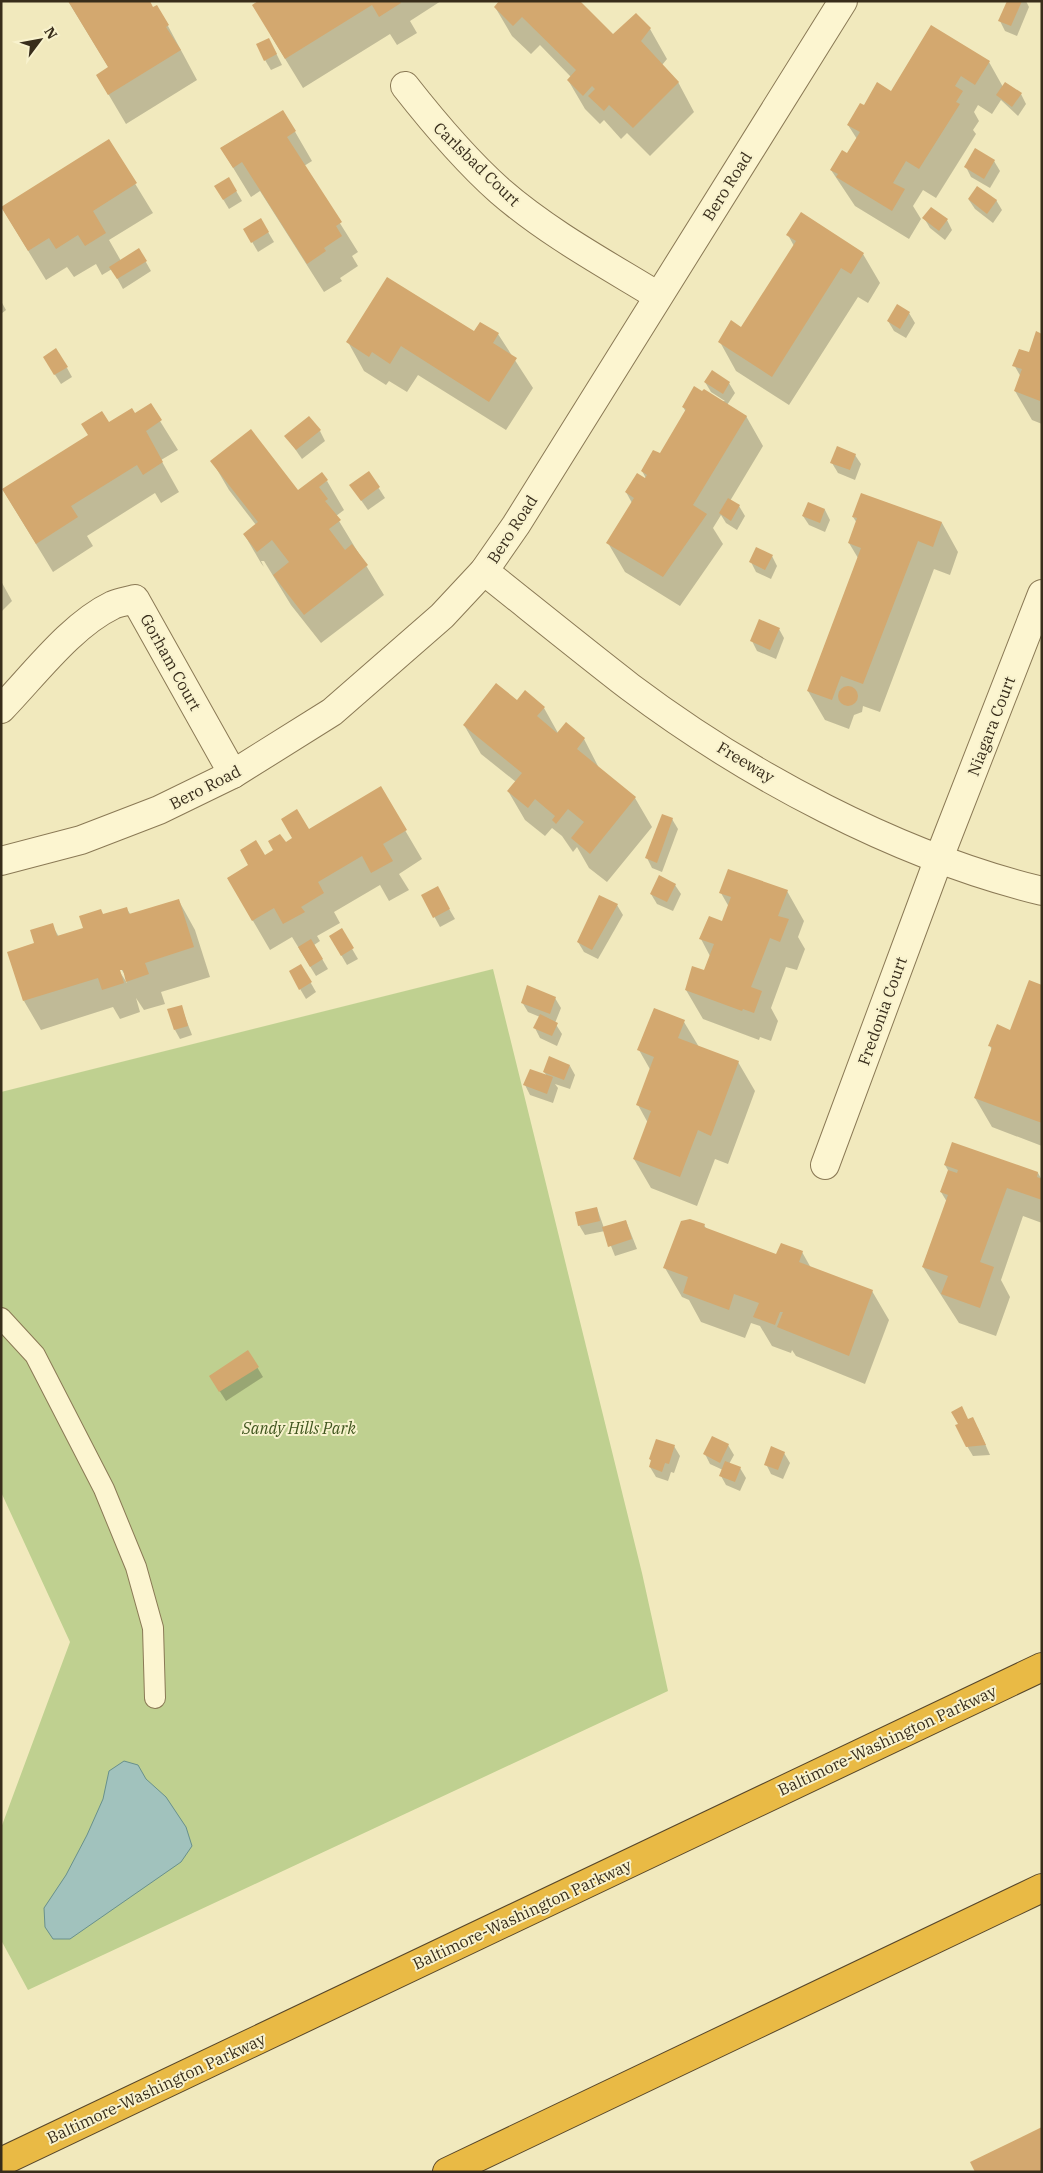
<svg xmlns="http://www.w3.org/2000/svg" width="1043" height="2173" font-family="'IBM Plex Serif',serif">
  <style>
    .green { fill: #bfd090 }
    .water { fill: #a1c2bd; stroke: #68908c }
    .shadow { fill: #0003; fill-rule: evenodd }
    .building { fill: #d3a86f }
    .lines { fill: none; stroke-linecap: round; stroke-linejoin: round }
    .lane-casing { stroke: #8a7955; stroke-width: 22 }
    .street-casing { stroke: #8a7955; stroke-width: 30 }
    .highway-casing { stroke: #57462a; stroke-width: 30 }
    .lane { stroke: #fcf5d0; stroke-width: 20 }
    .street { stroke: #fcf5d0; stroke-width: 28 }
    .highway { stroke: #e9ba45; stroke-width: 28 }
    .labels { text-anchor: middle; stroke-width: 4; stroke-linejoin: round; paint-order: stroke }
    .street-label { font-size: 16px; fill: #382d1b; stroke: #f8f2cd }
    .park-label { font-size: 16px; font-style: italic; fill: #40561f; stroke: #f8f2cd }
  </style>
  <rect width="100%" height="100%" fill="#f1e9bd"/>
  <path class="green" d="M493,969L642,1573L668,1691L28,1990L1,1940V1828L70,1642L1,1492V1092Z"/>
  <path class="water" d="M124,1761L138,1765L146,1779L166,1797L186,1827L192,1846L181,1862L70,1939H53L45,1927L44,1908L66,1875L87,1835L103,1799L109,1771Z"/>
  <g class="shadow">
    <path d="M68,1H148L153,9L156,7L168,26L197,80L126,124L97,75L109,68Z"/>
    <path d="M285,1H441L410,21L417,33L397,45L390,34L303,88L270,34Z"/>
    <path d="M1009,1H1026L1029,7L1017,36L1005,31L1000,21Z"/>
    <path d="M495,7L612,36L636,15L650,29L667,59L662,65L678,82L694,112L650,156L627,133L621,139L604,120L600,124L585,109L568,80L571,77L540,45L531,54L512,36Z"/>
    <path d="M274,49L282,65L271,70L265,60Z"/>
    <path d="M989,62L1003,87L1021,94L1026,104L1018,116L1001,100L992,114L978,105L974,112L979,121L973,130L976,134L936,198L923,190L913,206L921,219L909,239L855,206L831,170L847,155L857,139L848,125L864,107L891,92Z"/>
    <path d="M283,111L312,161L304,166L358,252L352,256L358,266L340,278L342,281L324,292L260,191L251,197L221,148Z"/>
    <path d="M109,141L153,213L109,240L121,261L139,250L151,271L123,289L112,269L102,275L96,264L74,277L67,267L46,280L2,208Z"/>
    <path d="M994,161L1000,171L990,188L971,177L966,167Z"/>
    <path d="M229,179L242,201L229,209L215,186Z"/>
    <path d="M969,200H996L1002,210L993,223L975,209Z"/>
    <path d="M924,218L947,220L952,230L945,240L930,228Z"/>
    <path d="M261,220L274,242L258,252L245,230Z"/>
    <path d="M788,235L863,254L880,283L868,303L858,297L789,405L736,371L720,342L742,329L794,246Z"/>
    <path d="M1,301L6,310L1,314Z"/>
    <path d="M897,306L909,313L915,323L906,338L894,331L888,321Z"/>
    <path d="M481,323L498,334L533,388L506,430L418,375L407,392L389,381L386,385L364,371L348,342L474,333Z"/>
    <path d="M1042,335V424L1032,420L1015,391L1021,377L1014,365L1029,353Z"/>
    <path d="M50,367L67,368L72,377L61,384Z"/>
    <path d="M712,372L729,383L735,393L727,405L746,416L763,446L730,501L739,506L745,516L737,530L726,523L721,515L713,528L723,544L680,606L625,572L608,543L632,503L626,492L648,482L642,471L660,455L686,412L683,407L725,401L711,392L705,382Z"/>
    <path d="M150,405L178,450L161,460L179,492L161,503L155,493L87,536L93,546L53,572L3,490L108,424L134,415Z"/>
    <path d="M320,431L325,441L302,459L286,436Z"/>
    <path d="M855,455L861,464L855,480L838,473L832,463Z"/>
    <path d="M212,461L298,492L327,481L344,510L336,516L384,595L321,643L291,605L264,561H261L264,567L261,563L244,534L256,525L229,490Z"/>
    <path d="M369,473L385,498L368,510L351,486Z"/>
    <path d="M808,504L825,510L830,520L825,532L809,525L803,516Z"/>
    <path d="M853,517L942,523L958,552L950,575L934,569L880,712L863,706L862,712L854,715L849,729L825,720L808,691L858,558L849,543L857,523Z"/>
    <path d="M772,556L777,566L771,579L756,572L751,562Z"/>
    <path d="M1,581L12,601L1,612Z"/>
    <path d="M779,629L784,638L776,659L757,651L752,641Z"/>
    <path d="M517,702L544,708L558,733L566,724L584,739L600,770L635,798L652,827L607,882L589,868L577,847L573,852L562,836L552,828L545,836L525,820L508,791L516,782L481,754L464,725Z"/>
    <path d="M380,788L422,859L399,874L409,890L389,901L380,885L334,912L340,923L317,936L320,941L314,945L328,969L316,976L292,937L270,950L228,878Z"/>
    <path d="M672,819L678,829L662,872L652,868L647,858Z"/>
    <path d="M675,885L681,894L673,911L657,904L651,894Z"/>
    <path d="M437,888L455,919L440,927L423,896Z"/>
    <path d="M787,891L804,921L798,937L805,949L797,970L786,967L771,1008L778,1021L771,1041L760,1037L759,1040L703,1019L686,990L704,972L710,956L701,939L723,922L729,907L721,893Z"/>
    <path d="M179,901L195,930L210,977L161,992L165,1004L144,1010L136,998L140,1012L120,1019L113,1007L41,1030L24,1001L35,944L52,925L59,937L85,929L103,916L126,908L131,915ZM118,964L127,978V983L116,966Z"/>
    <path d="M617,905L623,915L598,959L584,952L578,942Z"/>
    <path d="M341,930L358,959L347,965L330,936Z"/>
    <path d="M301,966L316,992L306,999L290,972Z"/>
    <path d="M1042,986V1146L992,1127L975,1098L992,1050L990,1046L1011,1031Z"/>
    <path d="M555,998L561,1008L555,1023L562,1034L557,1046L540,1038L535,1028L540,1017L528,1012L522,1002Z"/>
    <path d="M181,1006L192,1035L180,1039L175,1030Z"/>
    <path d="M684,1022L699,1047L738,1062L755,1091L728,1164L715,1159L697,1206L651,1188L634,1159L648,1123L638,1105L651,1071L639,1050Z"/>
    <path d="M570,1066L575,1075L570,1089L555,1084L558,1088L553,1103L530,1095L525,1085L547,1076L544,1072Z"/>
    <path d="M945,1165L1038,1173L1042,1180V1223L1023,1216L1001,1280L1010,1297L996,1336L959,1323L923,1267L947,1202L941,1192L949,1172Z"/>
    <path d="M597,1208L604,1228L626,1221L637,1249L615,1256L605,1231L585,1235L579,1225Z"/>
    <path d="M704,1225L707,1230L777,1256L802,1252L811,1268L872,1291L889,1320L865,1384L796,1356L792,1350L791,1353L772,1346L760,1326L751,1323L745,1338L701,1322L689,1300L682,1297L665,1268Z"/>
    <path d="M248,1352L263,1377L226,1401L210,1376Z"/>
    <path d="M968,1420L978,1428L990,1455L973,1456L967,1446Z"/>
    <path d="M728,1445L734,1455L729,1464L740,1468L746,1478L740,1491L726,1485L721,1476L723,1470L710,1464L705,1454Z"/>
    <path d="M674,1446L680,1456L674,1473L671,1472L668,1481L656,1477L650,1467L652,1462L650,1459Z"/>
    <path d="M784,1453L790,1463L783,1479L771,1474L766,1464Z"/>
  </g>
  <g class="building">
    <path d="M68,1H150L153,7L157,5L169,25L166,27L181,50L108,95L96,75L108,67Z"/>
    <path d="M258,1H400L401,3L379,17L372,5L285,59L252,5Z"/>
    <path d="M499,1H580L613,34L636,13L651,28L641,41L679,82L633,128L609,105L604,111L588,96L595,89L592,86L583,96L567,80L576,70L522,17L513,26L494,7Z"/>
    <path d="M1007,1H1022L1011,26L998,21Z"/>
    <path d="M931,25L990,61L975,85L961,76L955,86L963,91L956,102L960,104L919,169L906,161L893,183L905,189L892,211L836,177L838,174L830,170L842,150L847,153L860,132L847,125L860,103L864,105L877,82L891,91Z"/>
    <path d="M269,38L277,54L264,61L256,44Z"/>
    <path d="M1005,82L1022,93L1012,107L996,95Z"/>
    <path d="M283,110L296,131L287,137L342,222L336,226L342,236L324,248L326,251L307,264L242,162L233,168L220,148Z"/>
    <path d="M109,139L137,183L93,211L106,233L85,246L78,235L56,249L49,238L28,251L1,207Z"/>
    <path d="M975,148L995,160L984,179L964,167Z"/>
    <path d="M229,177L237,191L223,200L214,186Z"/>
    <path d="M977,186L997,200L987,214L968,199Z"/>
    <path d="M931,207L948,219L939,231L922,218Z"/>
    <path d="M801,212L864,253L851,274L841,268L772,377L718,342L731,320L741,327L796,241L786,235Z"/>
    <path d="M261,218L269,232L251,243L243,229Z"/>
    <path d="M139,248L147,261L117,279L109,267Z"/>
    <path d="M387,277L474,331L480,322L499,333L493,343L517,358L489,402L401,346L390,364L372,352L369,357L346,342Z"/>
    <path d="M897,304L910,312L900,329L887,321Z"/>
    <path d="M1036,331L1042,334L1040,401L1014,391L1022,369L1012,366L1019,349L1029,352Z"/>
    <path d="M56,348L68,367L54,375L43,357Z"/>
    <path d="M712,370L730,382L723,394L704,382Z"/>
    <path d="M694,386L702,391L704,389L747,416L693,505L707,514L663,577L606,543L634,498L625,492L637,473L645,478L647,475L641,471L653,450L660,453L686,409L682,407Z"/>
    <path d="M151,403L162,420L146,431L163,462L143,475L137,465L71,506L78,517L36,544L2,489L88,435L81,424L102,411L109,422L132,408L135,413Z"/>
    <path d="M309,416L321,430L296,450L284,436Z"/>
    <path d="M251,429L298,490L322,472L328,480L319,487L328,499L325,501L341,520L329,529L345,550L352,544L368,565L304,615L273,575L289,562L272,540L257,552L243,534L258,522L210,461Z"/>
    <path d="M837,446L856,454L850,470L830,463Z"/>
    <path d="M369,471L380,487L361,501L349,485Z"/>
    <path d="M861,493L942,522L933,547L918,541L863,684L841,676L832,700L807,691L861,548L848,543L857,518L852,517Z"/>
    <path d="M728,498L740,505L731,521L719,513Z"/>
    <path d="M808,502L825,509L820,523L802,516Z"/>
    <path d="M756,547L773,555L765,570L749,562Z"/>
    <path d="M759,619L780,628L770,650L750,641Z"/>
    <path d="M496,683L517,700L525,690L545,707L537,716L557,733L566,722L585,738L577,749L636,797L590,854L571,838L584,822L568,809L556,824L552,820L555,816L535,799L528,808L507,791L522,773L463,725Z"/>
    <circle cx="848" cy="696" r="10"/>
    <path d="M381,786L407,830L383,844L393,861L371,873L362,856L318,882L324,893L301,907L305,912L283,924L274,908L252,921L227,878L248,865L240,850L256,840L265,855L273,850L268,841L280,834L286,842L292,838L281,819L297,809L309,829Z"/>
    <path d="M662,814L673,818L657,863L645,858Z"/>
    <path d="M728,869L788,890L778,916L789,919L780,942L770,938L751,987L762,991L754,1013L743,1009L742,1011L685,990L692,966L704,970L714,944L699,939L709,916L722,921L731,897L719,893Z"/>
    <path d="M659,875L676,884L667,902L650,894Z"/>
    <path d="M438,886L450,909L433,918L421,895Z"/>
    <path d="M599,895L618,904L592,950L577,942Z"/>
    <path d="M179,899L194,947L145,963L149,974L126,982L123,970H120L124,983L102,990L98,978L23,1001L7,952L34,943L30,930L53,923L57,936L83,928L79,916L101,909L103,914L127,907L129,914Z"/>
    <path d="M342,928L354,948L341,956L329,936Z"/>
    <path d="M311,939L323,959L310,967L298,947Z"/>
    <path d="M301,964L312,982L299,990L289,971Z"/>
    <path d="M1029,980L1042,985V1123L974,1098L992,1047L988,1046L997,1024L1010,1030Z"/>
    <path d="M527,985L556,997L550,1014L521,1003Z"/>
    <path d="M182,1005L188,1026L174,1030L167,1009Z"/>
    <path d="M654,1008L685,1020L678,1038L739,1061L711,1136L698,1130L680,1177L633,1159L651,1111L636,1105L654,1057L637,1050Z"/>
    <path d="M540,1014L558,1023L552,1036L533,1028Z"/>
    <path d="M549,1056L570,1065L564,1080L543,1072Z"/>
    <path d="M530,1069L553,1077L547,1094L523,1085Z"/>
    <path d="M952,1142L1038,1172L1037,1177L1042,1179V1200L1007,1188L980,1262L994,1267L980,1308L941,1294L948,1276L922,1267L948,1195L940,1192L948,1170L957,1173L958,1170L944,1165Z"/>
    <path d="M597,1207L600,1221L578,1226L575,1212Z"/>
    <path d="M690,1219L705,1224L704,1227L776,1254L781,1243L803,1251L799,1262L873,1290L849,1356L777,1327L783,1312H780L775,1325L753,1317L759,1303L734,1294L729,1310L683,1293L688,1277L663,1268L681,1221Z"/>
    <path d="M626,1220L632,1239L608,1247L602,1227Z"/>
    <path d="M248,1350L259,1367L219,1392L209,1376Z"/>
    <path d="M962,1406L968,1419L973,1417L986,1445L966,1447L955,1425L958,1424L951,1412Z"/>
    <path d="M712,1436L729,1444L720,1463L703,1454Z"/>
    <path d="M656,1439L675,1445L669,1464L665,1463L662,1472L649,1467L651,1460L649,1459Z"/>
    <path d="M771,1446L785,1452L778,1470L764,1465Z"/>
    <path d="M725,1461L741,1467L735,1482L719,1476Z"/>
    <path d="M1042,2127V2172H975L970,2162Z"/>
  </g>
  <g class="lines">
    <g class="lane-casing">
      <path id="lane" d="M1,1318L35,1355L104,1489L136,1567L153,1628L155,1698"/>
    </g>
    <g class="street-casing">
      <g id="street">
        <path d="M405,86C434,123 464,159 500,191C547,232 604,263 658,296"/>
        <path d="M484,571C533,610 581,649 630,687C747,775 898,856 1042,891"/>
        <path d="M1,709C34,675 71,625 113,605C120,602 128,601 135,599L233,774"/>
        <path d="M1,861L81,840L159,810L233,774L332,712L442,616L484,571L516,525L843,1"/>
        <path d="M825,1165L939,858L1042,594"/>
      </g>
    </g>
    <g class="highway-casing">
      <g id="highway">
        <path d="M1,2162L1042,1667"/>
        <path d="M447,2172L1042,1888"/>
      </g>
    </g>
    <use href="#lane" class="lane"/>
    <use href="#street" class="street"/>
    <use href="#highway" class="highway"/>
  </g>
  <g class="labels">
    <g class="street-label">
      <text transform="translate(477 164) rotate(44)" y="6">Carlsbad Court</text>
      <text transform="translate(727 186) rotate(-58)" y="6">Bero Road</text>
      <text transform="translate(512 529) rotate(-57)" y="6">Bero Road</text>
      <text transform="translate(171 662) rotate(61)" y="6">Gorham Court</text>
      <text transform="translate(991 726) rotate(-69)" y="6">Niagara Court</text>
      <text transform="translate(746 762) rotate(31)" y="6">Freeway</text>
      <text transform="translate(205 787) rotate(-27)" y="6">Bero Road</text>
      <text transform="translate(882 1011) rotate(-70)" y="6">Fredonia Court</text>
      <text transform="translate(887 1740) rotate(-25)" y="6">Baltimore-Washington Parkway</text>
      <text transform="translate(522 1914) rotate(-25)" y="6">Baltimore-Washington Parkway</text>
      <text transform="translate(156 2088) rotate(-25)" y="6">Baltimore-Washington Parkway</text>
    </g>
    <g class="park-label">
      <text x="299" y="1434">Sandy Hills Park</text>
    </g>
  </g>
  <rect width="1043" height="2173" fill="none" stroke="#382d1b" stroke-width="5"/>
  <g transform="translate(40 40) rotate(58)" stroke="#f8f2cd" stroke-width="4" paint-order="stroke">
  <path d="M0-4L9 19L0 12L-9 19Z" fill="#382d1b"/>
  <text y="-8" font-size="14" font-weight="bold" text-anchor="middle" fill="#382d1b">N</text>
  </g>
</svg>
